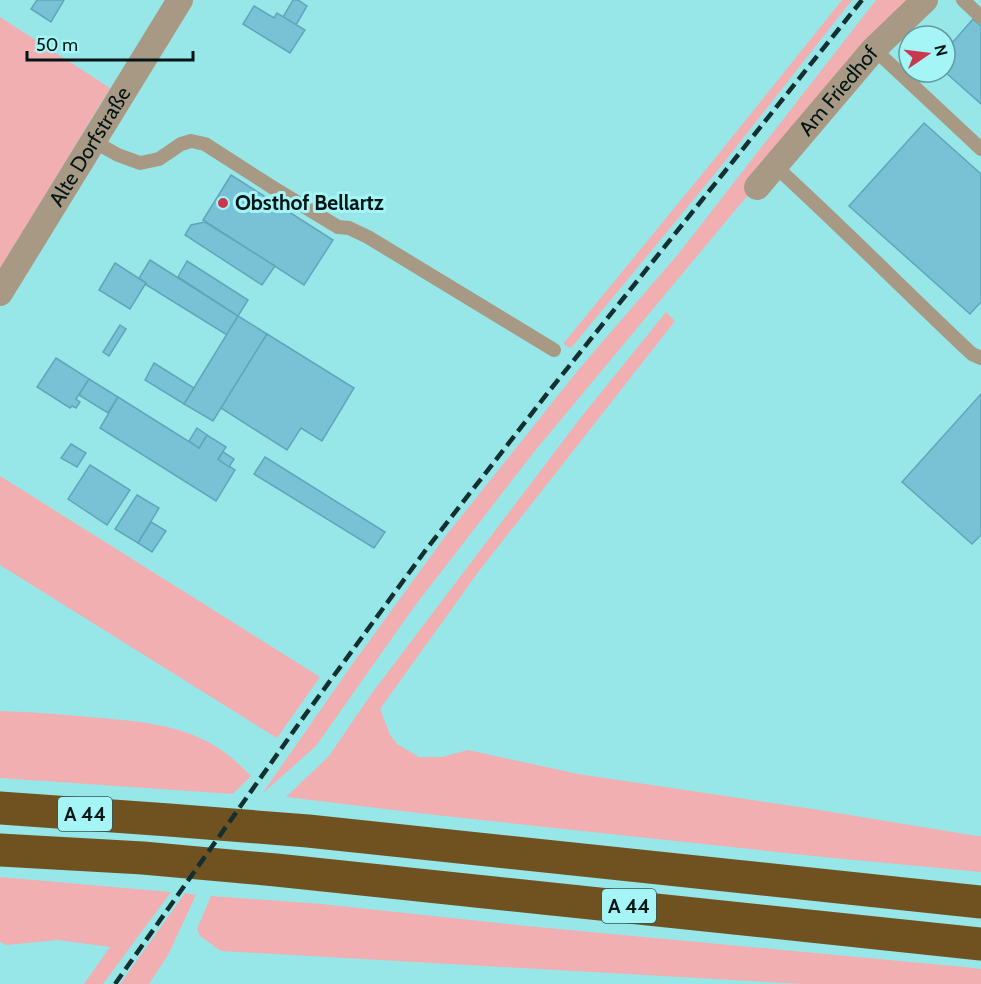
<svg xmlns="http://www.w3.org/2000/svg" width="981" height="984" font-family="Cabin,sans-serif">
  <style>
    .green { fill: #f2afb1 }
    .building { fill: #79c1d5; stroke: #5fa6ba; stroke-width: 1.5 }
    .lines { fill: none; stroke-linecap: round; stroke-linejoin: round }
    .service { stroke: #a89984; stroke-width: 14 }
    .minor { stroke: #a89984; stroke-width: 26 }
    .motorway { stroke: #705220; stroke-width: 33 }
    .rail { stroke: #132f30; stroke-width: 4.5; stroke-dasharray: 12 6; stroke-linecap: butt }
    .poi-dot { fill: #c9394e; stroke: #a5f5f6; stroke-width: 2 }
    .labels { text-anchor: middle; stroke-width: 6; stroke-linejoin: round; paint-order: stroke }
    .shield { fill: #a5f5f6; stroke: #325859; stroke-width: 1.5 }
    .shield-label { font-size: 20px; font-weight: bold; fill: #001516 }
    .street-label { font-size: 21px; fill: #001516; stroke: #a5f5f6 }
    .poi-label { font-size: 21px; font-weight: bold; fill: #001516; stroke: #a5f5f6; text-anchor: start }
  </style>
  <rect width="100%" height="100%" fill="#98e7e8"/>
  <g class="green">
    <path d="M842,0H852L718,170L571,348L563,344L712,162Z"/>
    <path d="M876,0H916L872,46L534,452L414,607L316,746L262,794L349,669L444,538L579,369L679,253Z"/>
    <path d="M0,17L110,88L0,269Z"/>
    <path d="M666,312L675,321L479,571L380,709L390,735L397,744L419,757H442L468,750L578,774L813,809L977,836H981V872L823,857L435,815L286,797L329,756L372,693L582,416Z"/>
    <path d="M0,476L320,677L277,738L0,565Z"/>
    <path d="M0,711C34,712 67,715 101,718C136,721 172,724 204,740C222,748 237,762 251,776L233,794L0,778Z"/>
    <path d="M0,877L171,892L103,984H84L110,947L58,940L7,945L0,942Z"/>
    <path d="M185,893L196,895L168,955L149,984H120Z"/>
    <path d="M211,896L322,904L527,926L964,967L981,969V984H803L221,951L200,936L197,929Z"/>
  </g>
  <g class="building">
    <path d="M37,0H64L51,22L31,9Z"/>
    <path d="M293,0H298L307,6L296,25L283,17Z"/>
    <path d="M254,6L274,18L277,13L305,30L290,53L243,24Z"/>
    <path d="M973,19L981,26V104L945,72V51Z"/>
    <path d="M924,123L981,174V302L970,314L849,206Z"/>
    <path d="M231,175L333,240L304,285L203,220Z"/>
    <path d="M205,222L275,266L262,285L185,235L191,225Z"/>
    <path d="M150,260L238,316L227,335L145,284L146,283L139,278Z"/>
    <path d="M187,261L248,300L238,316L178,277Z"/>
    <path d="M115,263L146,283L130,309L99,290Z"/>
    <path d="M238,316L267,334L213,421L184,404Z"/>
    <path d="M120,325L126,329L109,356L103,352Z"/>
    <path d="M267,334L354,388L322,441L301,428L287,450L221,408Z"/>
    <path d="M56,358L89,379L76,399L80,402L76,408L72,406L70,408L37,387Z"/>
    <path d="M154,363L194,388L184,404L145,380Z"/>
    <path d="M89,379L118,397L108,413L79,395Z"/>
    <path d="M981,394V535L972,544L902,482Z"/>
    <path d="M118,397L199,448L207,435L226,447L218,459L235,470L216,501L100,428Z"/>
    <path d="M197,428L207,435L199,448L189,441Z"/>
    <path d="M71,444L86,453L77,467L61,458Z"/>
    <path d="M223,452L234,459L229,467L218,459Z"/>
    <path d="M265,457L385,532L374,548L254,474Z"/>
    <path d="M90,465L130,490L107,525L68,499Z"/>
    <path d="M137,495L159,508L138,543L115,529Z"/>
    <path d="M151,522L166,531L152,552L138,543Z"/>
  </g>
  <g class="lines">
    <g class="service">
      <path d="M963,0L981,17"/>
      <path d="M874,49L981,149"/>
      <path d="M93,141L118,155L140,163L159,159L181,144L191,141L205,144L272,187L338,227L349,228L368,237L554,350"/>
      <path d="M775,166C842,227 906,292 972,354L981,358"/>
    </g>
    <g class="minor">
      <path id="s1" d="M757,187L874,49L925,0"/>
      <path id="s2" d="M0,293L180,0"/>
    </g>
    <g class="motorway">
      <path d="M0,808L169,820L308,831L981,902"/>
      <path d="M0,850L143,858L276,870L981,944"/>
    </g>
    <path class="rail" d="M115,984L300,722L425,551L550,390L862,0"/>
  </g>
  <circle class="poi-dot" cx="223" cy="203" r="6"/>
  <g class="labels">
    <g class="shield">
      <rect x="58" y="797" width="54" height="34" rx="4.5"/>
      <rect x="602" y="889" width="54" height="34" rx="4.5"/>
    </g>
    <g class="shield-label">
      <text x="85" y="821">A 44</text>
      <text x="629" y="913">A 44</text>
    </g>
    <g class="street-label">
      <text dy="7" stroke="none"><textPath href="#s1" startOffset="126">Am Friedhof</textPath></text>
      <text dy="7" stroke="none"><textPath href="#s2" startOffset="172">Alte Dorfstraße</textPath></text>
    </g>
    <g class="poi-label">
      <text x="235" y="210">Obsthof Bellartz</text>
    </g>
  </g>
  <g transform="translate(927 54) rotate(76)"><circle r="28" fill="#a5f5f6" stroke="#639b9c" stroke-width="1.5"/>
  <path d="M0-4.5L10 22L0 15L-10 22Z" fill="#c9394e"/>
  <text y="-9" font-size="16" font-weight="bold" text-anchor="middle" fill="#001516">N</text>
  </g>
  <path d="M27 51v9h166v-9" fill="none" stroke="#001516" stroke-width="3"/>
  <text x="36" y="51" font-size="18" fill="#001516" stroke="#a5f5f6" stroke-width="4.5" paint-order="stroke">50 m</text>
</svg>
